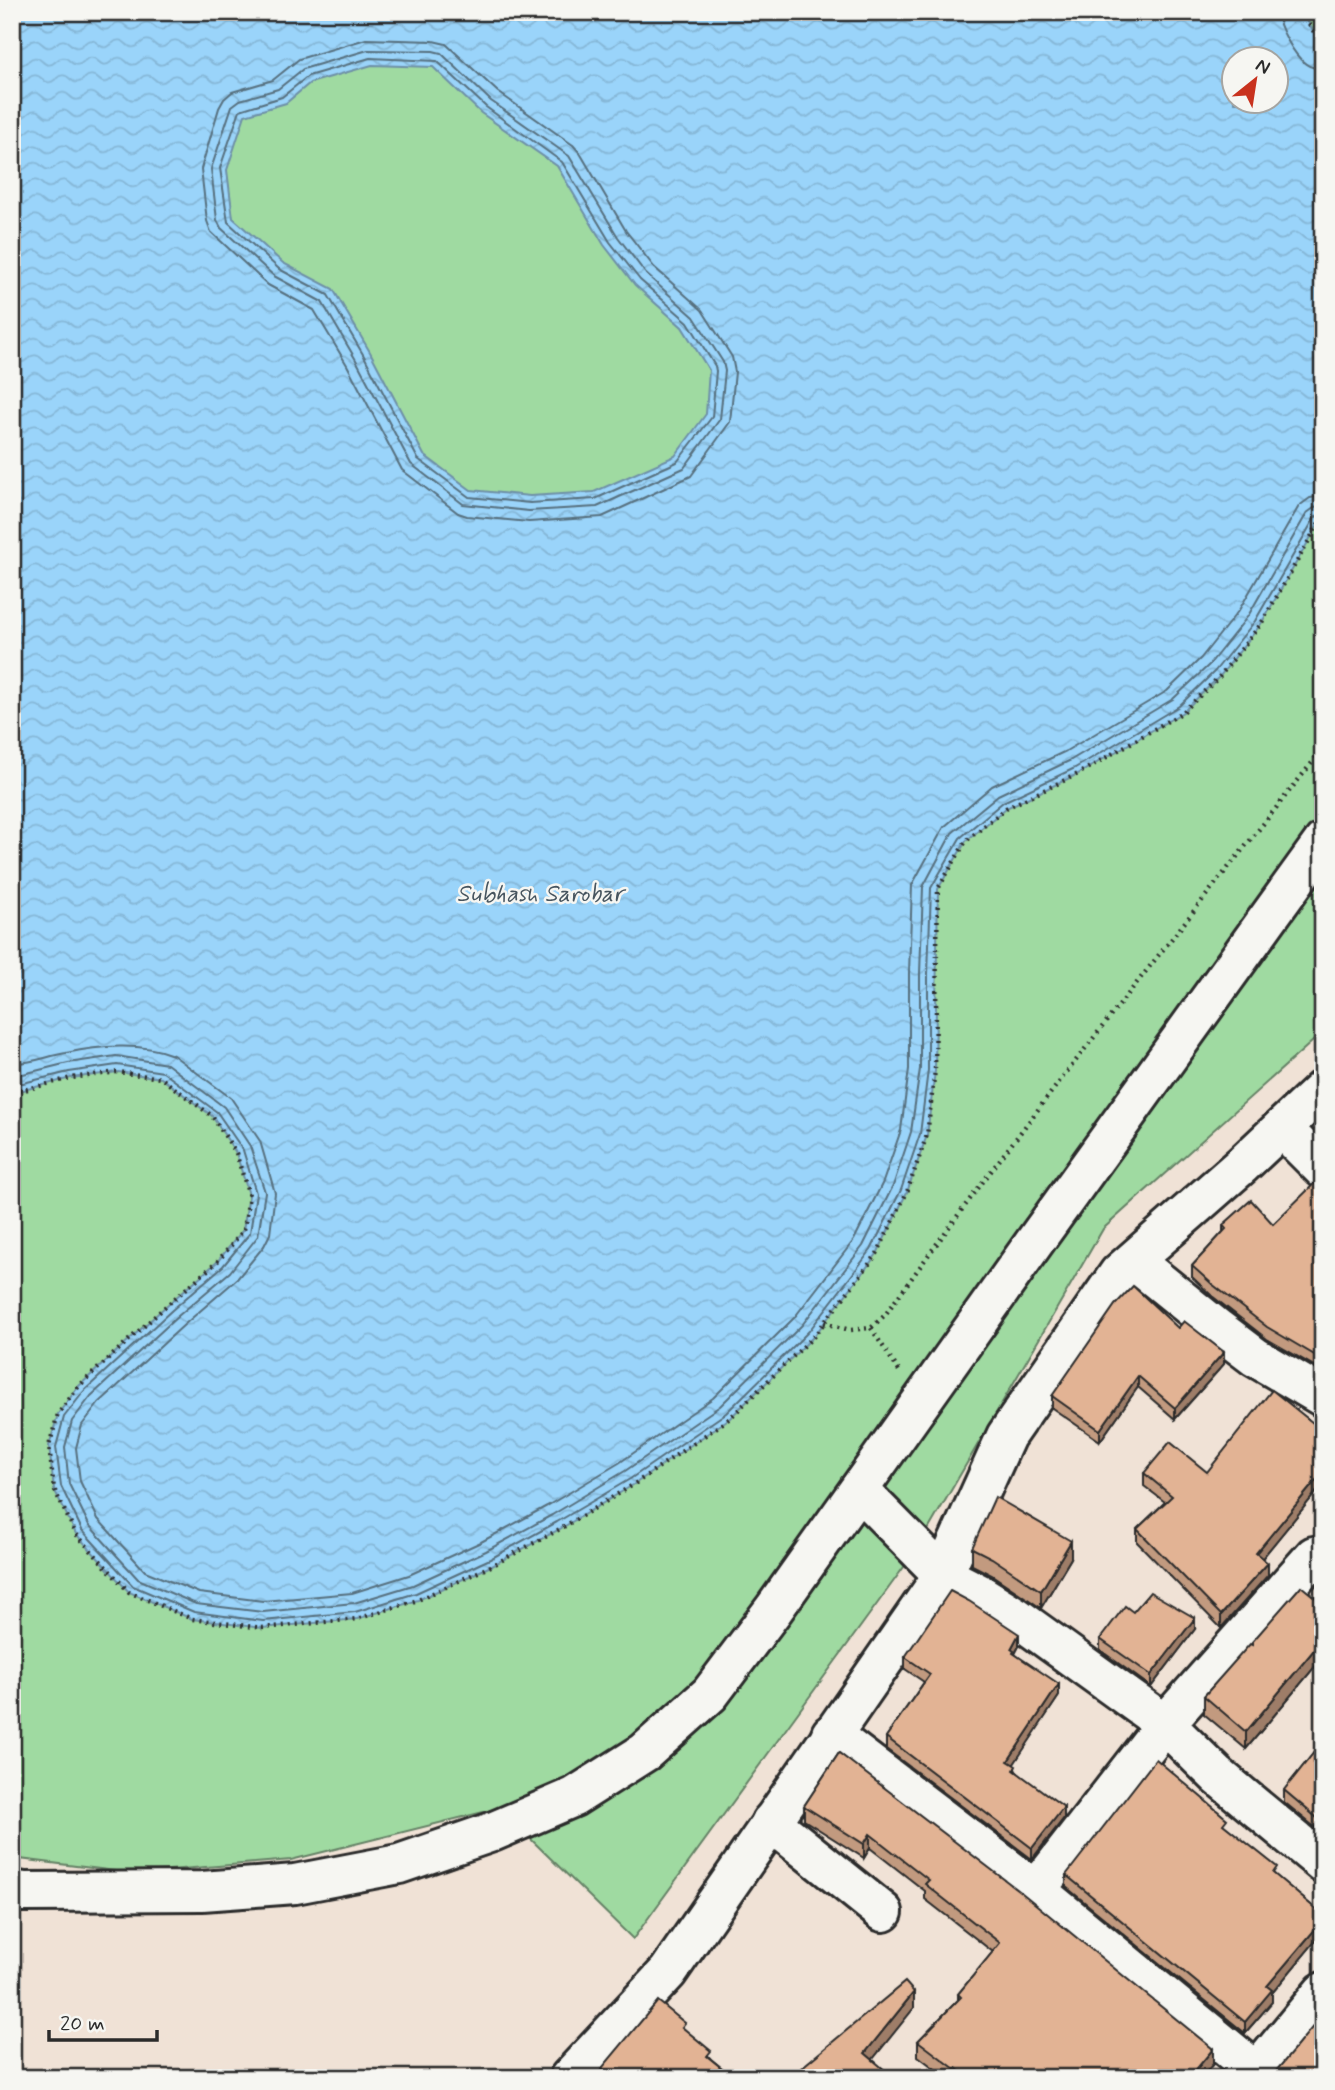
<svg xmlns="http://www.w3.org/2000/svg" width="1335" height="2090" font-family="Mynerve,sans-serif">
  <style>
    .green { fill: #9fdaa1; stroke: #658266; stroke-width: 2; fill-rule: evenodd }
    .water { fill: url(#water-waves); stroke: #6e90a7; stroke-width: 2; fill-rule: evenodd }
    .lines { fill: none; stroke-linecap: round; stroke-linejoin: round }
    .shore { stroke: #576f7e; stroke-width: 2 }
    .minor-casing { stroke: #2b2b2b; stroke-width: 44 }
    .path { stroke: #2b2b2b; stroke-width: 4.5; stroke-dasharray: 2 5; stroke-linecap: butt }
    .minor { stroke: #f6f6f2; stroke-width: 38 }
    .wall { fill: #c29a7f; stroke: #2b2b2b; stroke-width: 2 }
    .shaded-wall { fill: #9e7d68; stroke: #2b2b2b; stroke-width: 2 }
    .building { fill: #e2b394; stroke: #2b2b2b; stroke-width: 2 }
    .labels { text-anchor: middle; stroke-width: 5; stroke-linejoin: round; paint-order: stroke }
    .water-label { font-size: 24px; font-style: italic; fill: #47555f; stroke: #f6f6f2 }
  </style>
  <defs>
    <pattern id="water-waves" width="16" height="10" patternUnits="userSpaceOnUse" patternTransform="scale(1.75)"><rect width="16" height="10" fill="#9ad4fa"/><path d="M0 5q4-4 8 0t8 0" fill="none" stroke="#85b6d6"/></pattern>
  </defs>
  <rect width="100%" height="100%" fill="#f0e2d6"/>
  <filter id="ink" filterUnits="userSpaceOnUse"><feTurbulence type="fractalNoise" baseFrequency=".0143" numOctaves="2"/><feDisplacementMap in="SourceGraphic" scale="14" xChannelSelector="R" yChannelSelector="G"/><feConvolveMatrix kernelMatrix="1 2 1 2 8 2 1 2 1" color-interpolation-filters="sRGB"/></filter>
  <g filter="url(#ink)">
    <path class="green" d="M12,12H1323V1032L1103,1229L917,1549L633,1939L499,1808L291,1860L132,1873L12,1858ZM1234,60H1276V102H1234Z"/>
    <path class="water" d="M12,12H1302L1323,47V516L1261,624L1220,676L1183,712L1078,774L1006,808L966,841L938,889L935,1071L927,1135L907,1192L877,1254L814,1336L730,1418L633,1485L560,1529L493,1565L418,1600L357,1619L262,1628L192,1619L129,1592L76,1534L54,1489L49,1446L58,1414L79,1386L167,1305L217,1262L243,1230L249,1195L236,1153L212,1116L161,1078L118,1072L71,1078L24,1090L12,1089ZM1234,60H1276V102H1234ZM372,65L433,67L481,113L557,166L604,245L635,285L682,327L709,370L706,414L675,456L594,492L530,496L471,490L424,455L370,352L333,289L283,263L233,218L227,170L245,115L286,103L310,83Z"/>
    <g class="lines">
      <g class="shore">
        <path d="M1277,12C1278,26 1294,56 1306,64C1311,68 1316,68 1323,68"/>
        <path d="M366,39L433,41L446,44L498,92L573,145L580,153L626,231L654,267L702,310L732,357L735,372L730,422L691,476L602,517L529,522L467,516L458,513L402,470L347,365L314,310L268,285L211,232L207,221L201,169L219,108L224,99L232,92L273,80L299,59Z"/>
        <path d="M368,50L433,51L441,53L491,101L569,156L618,237L646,274L694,317L723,362L725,371L720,419L684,468L597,507L529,511L463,504L411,464L356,360L322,302L274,276L221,228L217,220L211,169L232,106L240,100L278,89L303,69Z"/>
        <path d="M370,58L437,61L486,107L562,162L610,242L640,280L688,322L715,366L716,371L712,417L677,462L595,499L530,503L469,497L418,459L364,356L328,295L279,269L228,222L220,168L240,110L282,97L308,76Z"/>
        <path d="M12,1063C31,1064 47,1056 66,1053C98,1046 142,1042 173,1055L231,1098L260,1141L275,1193L270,1234L264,1246L237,1279L185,1324L99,1403L82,1425L76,1448L80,1481L98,1519L145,1571L199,1593L263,1601L352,1593L409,1575L481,1542L547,1506L619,1463L713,1398L794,1318L854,1240L883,1182L901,1130L909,1069V973L912,885L944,827L992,786L1066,751L1167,691L1201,658L1239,610L1299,506L1310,498L1323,496"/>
        <path d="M12,1074H23L68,1063L116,1056L167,1064L224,1107L250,1146L265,1192L258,1236L230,1272L178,1316L91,1396L72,1421L65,1447L69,1484L89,1525L138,1579L196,1604L263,1612L354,1603L413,1585L486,1551L552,1515L625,1471L720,1406L802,1325L863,1246L893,1186L911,1132L920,1069V974L923,887L952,833L998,795L1071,760L1173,699L1209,665L1248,616L1307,513L1314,508L1323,506"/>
        <path d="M12,1082L23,1083L69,1072L117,1065L163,1072L217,1112L243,1150L256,1193L250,1233L223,1266L172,1310L85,1390L64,1417L56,1447L61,1486L82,1530L133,1586L194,1612L263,1621L355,1612L416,1593L490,1559L557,1522L630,1479L726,1413L809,1331L871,1250L901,1190L920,1134L928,1070V974L931,888L960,838L1003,802L1075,768L1179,706L1215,671L1255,621L1314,519L1317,516L1323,515"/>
      </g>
      <g class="minor-casing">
        <g id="minor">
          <path d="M1282,1128L1323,1169"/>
          <path d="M1134,1261L1218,1329L1255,1357L1323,1397"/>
          <path d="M859,1490L943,1575L980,1594L1015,1616L1165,1724L1218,1776L1323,1863"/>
          <path d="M831,1734L1036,1890L1165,1724L1314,1556L1323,1564"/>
          <path d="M771,1822L883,1912"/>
          <path d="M12,1890L24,1892L202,1891L295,1884L399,1864L492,1832L574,1797L645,1752L710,1694L774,1609L1036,1240L1323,842"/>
          <path d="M1036,1890L1257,2072"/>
          <path d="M569,2078L668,1972L943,1575L1006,1436L1119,1273L1242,1165L1323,1089"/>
          <path d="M1252,2078L1323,1992"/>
        </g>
      </g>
      <g class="path">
        <path d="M1302,12L1323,47"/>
        <path d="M12,1089L24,1090L71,1078L118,1072L161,1078L212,1116L236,1153L249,1195L244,1230L217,1262L167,1305L79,1386L58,1414L49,1446L54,1489L76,1534L129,1592L192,1619L262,1628L357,1619L418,1600L493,1565L560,1529L633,1485L730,1418L814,1336L877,1254L907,1192L927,1135L935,1070L938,889L966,841L1006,808L1078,774L1183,712L1220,676L1261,624L1323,516"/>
        <path d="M824,1323L850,1330L871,1328L885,1315C1024,1121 1174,936 1323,749"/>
        <path d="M871,1328L899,1371"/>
      </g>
      <use href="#minor" class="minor"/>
    </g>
    <g class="wall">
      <path d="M1323,1178V1371L1267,1339L1212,1296L1192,1277V1266L1223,1232V1225L1273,1224Z"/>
      <path d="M1178,1328L1224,1364L1175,1419L1138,1387L1100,1441L1052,1408V1396Z"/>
      <path d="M1207,1472L1323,1484L1262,1558L1268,1575L1221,1628L1137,1542V1529L1165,1502L1144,1486V1473Z"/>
      <path d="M972,1548L1071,1558L1041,1608L992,1575L972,1565Z"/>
      <path d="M1323,1604V1657L1246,1749L1204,1714V1696L1252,1645Z"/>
      <path d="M1133,1612L1195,1629L1151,1687L1100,1650V1639Z"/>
      <path d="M1019,1646L1015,1654L1059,1696L1013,1764L1016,1771L1064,1818L1032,1859L886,1749V1737L924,1682L905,1669V1657Z"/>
      <path d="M1323,1741V1834L1284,1802V1790Z"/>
      <path d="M839,1753L1213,2064L1201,2078H947L918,2056V2041L958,2000V1994L993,1952L925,1899V1891L870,1848L864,1858L804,1820V1806Z"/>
      <path d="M1227,1828L1277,1877L1323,1915V1932L1272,1993V2002L1245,2033L1066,1887V1875Z"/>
      <path d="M685,2030L711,2059L734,2078H602V2068Z"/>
    </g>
    <g class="shaded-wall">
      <path d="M1224,1352V1364L1175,1419V1408Z"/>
      <path d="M1138,1376V1387L1100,1441V1430Z"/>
      <path d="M1323,1472V1484L1256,1566V1553Z"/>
      <path d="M1071,1541V1558L1041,1608V1591Z"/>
      <path d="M1268,1563V1575L1221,1628V1615Z"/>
      <path d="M1195,1618V1629L1151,1687V1675Z"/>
      <path d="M1019,1634V1646L1014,1655L1011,1649Z"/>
      <path d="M1323,1639V1657L1246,1749V1732Z"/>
      <path d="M1059,1684V1696L1008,1773V1761Z"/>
      <path d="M1064,1807V1818L1032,1859V1848Z"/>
      <path d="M870,1834V1848L864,1858V1844Z"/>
      <path d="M1323,1920V1932L1272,1993V2002L1245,2033V2022L1267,1986Z"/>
      <path d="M914,1992V2008L865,2069V2053Z"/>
      <path d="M1213,2049V2064L1201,2078H1189Z"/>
    </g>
    <g class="building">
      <path d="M1320,1178H1323V1360L1267,1327L1212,1284L1192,1266L1226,1229L1223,1225L1251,1200L1273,1224Z"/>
      <path d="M1133,1286L1178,1328L1184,1321L1224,1352L1175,1408L1138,1376L1100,1430L1052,1396L1115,1305Z"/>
      <path d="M1272,1390L1323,1431V1472L1256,1553L1268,1563L1221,1615L1137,1529L1172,1496L1144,1473L1170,1442L1207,1472Z"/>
      <path d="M995,1497L1071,1541L1041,1591L992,1558L972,1548Z"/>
      <path d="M1301,1586L1323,1604V1639L1246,1732L1204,1696L1250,1644L1252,1645V1642Z"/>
      <path d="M950,1591L969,1601L1019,1634L1011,1649L1014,1651L1013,1653L1059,1684L1008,1761L1016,1766L1014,1770L1064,1807L1032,1848L886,1737L930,1674L905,1657Z"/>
      <path d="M1150,1592L1195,1618L1151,1675L1100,1639L1125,1606L1133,1612Z"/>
      <path d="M1323,1741V1823L1284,1790Z"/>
      <path d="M839,1753L1022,1893L1213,2049L1189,2078H968L956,2068L955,2069L918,2041L961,1997L958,1994L1000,1943L925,1884L929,1880L870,1834L864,1844L804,1806Z"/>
      <path d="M1156,1759L1227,1819L1223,1824L1277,1867L1273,1873L1323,1915V1920L1267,1986L1272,1990L1245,2022L1066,1875Z"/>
      <path d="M905,1982L914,1992L865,2053L894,2078H789Z"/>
      <path d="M658,2001L685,2023L682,2027L711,2051L707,2056L734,2078H615L602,2068Z"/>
      <path d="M1323,2014V2078H1270L1293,2051Z"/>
    </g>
  </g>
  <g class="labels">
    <g class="water-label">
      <text x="540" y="901">Subhash Sarobar</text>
    </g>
  </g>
  <rect width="1335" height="2090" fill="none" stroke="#f6f6f2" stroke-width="42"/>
  <rect x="21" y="21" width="1293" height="2048" fill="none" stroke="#2b2b2b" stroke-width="2.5" filter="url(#ink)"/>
  <g transform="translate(1255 80) rotate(30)"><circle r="33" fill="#f6f6f2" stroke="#a5a5a2" stroke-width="2"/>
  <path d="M0-5L12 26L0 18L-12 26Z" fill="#c8321e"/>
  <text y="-10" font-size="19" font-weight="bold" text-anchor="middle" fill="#2b2b2b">N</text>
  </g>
  <path d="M49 2030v10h108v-10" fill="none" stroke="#2b2b2b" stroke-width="3.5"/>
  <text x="60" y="2030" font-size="21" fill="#2b2b2b" stroke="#f6f6f2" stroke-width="5" paint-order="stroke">20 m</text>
</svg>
